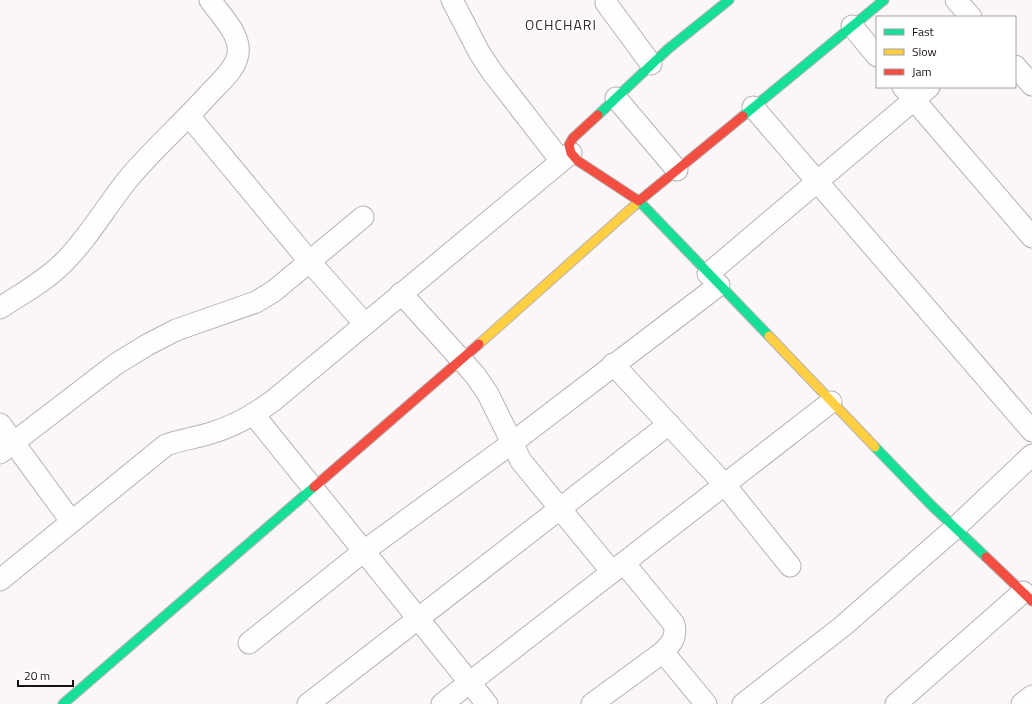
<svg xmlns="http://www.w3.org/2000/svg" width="1032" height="704" font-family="'Titillium Web',sans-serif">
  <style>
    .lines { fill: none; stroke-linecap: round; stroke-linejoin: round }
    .street-casing { stroke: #b8b1b3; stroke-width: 23 }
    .fast-casing { stroke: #b8b1b3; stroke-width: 11 }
    .slow-casing { stroke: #b8b1b3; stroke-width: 11 }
    .jam-casing { stroke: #b8b1b3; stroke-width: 11 }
    .street { stroke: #fefefe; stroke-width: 21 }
    .fast { stroke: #16e098; stroke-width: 9 }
    .slow { stroke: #ffcf43; stroke-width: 9 }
    .jam { stroke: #f24e42; stroke-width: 9 }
    .labels { text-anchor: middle; stroke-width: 3; stroke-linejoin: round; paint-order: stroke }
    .quarter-label { font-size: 14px; letter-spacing: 1px; fill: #39252c; stroke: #fff }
  </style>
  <rect width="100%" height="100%" fill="#fbf6f7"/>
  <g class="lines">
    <g class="street-casing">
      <g id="street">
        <path d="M452,0L479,52L492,72L561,161"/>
        <path d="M956,0L971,17"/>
        <path d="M606,3L651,64"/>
        <path d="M852,26L877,56"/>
        <path d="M1015,66L1032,85"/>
        <path d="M903,87L1032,237"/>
        <path d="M616,98L677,170"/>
        <path d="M753,107L1032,431"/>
        <path d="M189,116L310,262L364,323"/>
        <path d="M708,274L929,87"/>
        <path d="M401,293L475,375L488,394L521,461L612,572"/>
        <path d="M0,308C21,294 44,282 62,264C88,239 106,206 129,178C154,148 183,123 209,94C218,84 233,72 237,58C244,37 221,16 210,0"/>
        <path d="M613,364L725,485L790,566"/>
        <path d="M254,415L487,704"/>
        <path d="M0,424L71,521"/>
        <path d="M0,453L116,364L147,345L176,330L256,302L274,291L363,217"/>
        <path d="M0,580L166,445C180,440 194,438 208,434C233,427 254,415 274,400L571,153"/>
        <path d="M249,643L364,551L512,443L719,285"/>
        <path d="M663,652L706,704"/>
        <path d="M308,704L669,424"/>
        <path d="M442,704L831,402"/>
        <path d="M592,704L663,652C672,643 677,637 674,624L624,563"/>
        <path d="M743,704L843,626L955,528L1032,455"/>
        <path d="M896,704L1023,592"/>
        <path d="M1022,704L1032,696"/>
      </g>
    </g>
    <g class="fast-casing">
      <g id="fast">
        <path d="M598,115L668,49L729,0"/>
        <path d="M743,116L884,0"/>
        <path d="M635,205L639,201L769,336"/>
        <path d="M875,447L931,505L986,557"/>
        <path d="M63,704L314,487"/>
      </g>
    </g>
    <g class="slow-casing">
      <g id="slow">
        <path d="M769,336L875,447"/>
        <path d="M479,344L635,205"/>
      </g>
    </g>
    <g class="jam-casing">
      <g id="jam">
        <path d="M598,115L573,138L569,145L571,153L578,161L639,201L743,116"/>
        <path d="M314,487L479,344"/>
        <path d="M986,557L1032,601"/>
      </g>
    </g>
    <use href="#street" class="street"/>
    <use href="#fast" class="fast"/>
    <use href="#slow" class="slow"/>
    <use href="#jam" class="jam"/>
  </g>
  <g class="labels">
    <g class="quarter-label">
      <text x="561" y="30">OCHCHARI</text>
    </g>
  </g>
  <rect x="876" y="16" width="140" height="72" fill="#ffffff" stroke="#a4a0a1"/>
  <rect x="884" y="29" width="20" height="6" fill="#16e098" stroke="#a4a0a1"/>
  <text x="912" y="36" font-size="12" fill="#1b1114">Fast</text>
  <rect x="884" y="49" width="20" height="6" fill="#ffcf43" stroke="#a4a0a1"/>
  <text x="912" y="56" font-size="12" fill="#1b1114">Slow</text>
  <rect x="884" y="69" width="20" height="6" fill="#f24e42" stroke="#a4a0a1"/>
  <text x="912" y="76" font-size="12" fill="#1b1114">Jam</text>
  <path d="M18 680v6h55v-6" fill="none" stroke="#1b1114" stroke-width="2"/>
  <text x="24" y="680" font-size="12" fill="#1b1114" stroke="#ffffff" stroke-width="3" paint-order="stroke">20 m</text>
</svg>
